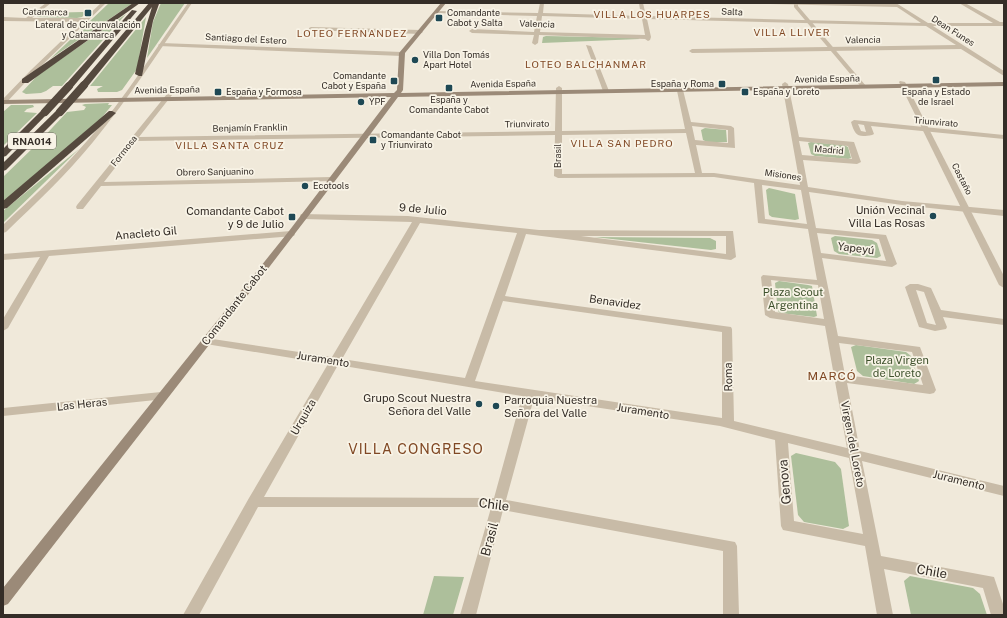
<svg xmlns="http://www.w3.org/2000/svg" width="1007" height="618" font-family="'Public Sans',sans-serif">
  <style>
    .green { fill: #adbf9b }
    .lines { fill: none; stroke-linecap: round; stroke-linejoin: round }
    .minor { fill: #c8bba7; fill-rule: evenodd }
    .tertiary { fill: #c8bba7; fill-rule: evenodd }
    .secondary { fill: #9b8a78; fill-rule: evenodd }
    .motorway { fill: #55493e; fill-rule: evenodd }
    .motorway-bridge { stroke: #55493e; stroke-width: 8 }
    .poi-dot { fill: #1e4854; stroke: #f8f3e6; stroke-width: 1.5 }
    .labels { text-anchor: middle; stroke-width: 3.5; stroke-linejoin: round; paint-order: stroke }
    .far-street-label { font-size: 9px; fill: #342d27; stroke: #f8f3e6 }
    .far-poi-label { font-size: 9px; fill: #342d27; stroke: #f8f3e6; text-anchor: start }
    .far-neighbourhood-label { font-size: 10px; letter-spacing: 1px; fill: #804824; stroke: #f8f3e6 }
    .shield { fill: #f8f3e6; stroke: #6f6860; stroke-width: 1 }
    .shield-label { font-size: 10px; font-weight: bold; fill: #342d27 }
    .street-label { font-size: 11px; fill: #342d27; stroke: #f8f3e6 }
    .poi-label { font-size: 11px; fill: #342d27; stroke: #f8f3e6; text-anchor: end }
    .park-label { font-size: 11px; fill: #3e512c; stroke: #f8f3e6 }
    .neighbourhood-label { font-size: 12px; letter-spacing: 1px; fill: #804824; stroke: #f8f3e6 }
    .near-street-label { font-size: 13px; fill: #342d27; stroke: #f8f3e6 }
    .near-neighbourhood-label { font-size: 14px; letter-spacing: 1px; fill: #804824; stroke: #f8f3e6 }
  </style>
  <rect width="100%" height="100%" fill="#f0e9da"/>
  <g class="green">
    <path d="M109,3H133L50,59Z"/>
    <path d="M161,3H185L147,58L153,22Z"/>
    <path d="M83,12L86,13L82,17L77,18L37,17L41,13Z"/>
    <path d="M126,14L62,86H53L46,91L41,93L26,94L22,92L38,75Z"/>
    <path d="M146,17L137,69L122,90L117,92H98L97,89L103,86H90Z"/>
    <path d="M546,36L638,38L640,39L542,43L543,37Z"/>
    <path d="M109,103L108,105H112L99,121L3,203V177L38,143L67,112L84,110L86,107L82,105L85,104Z"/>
    <path d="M11,105H33L34,107L27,109L24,112L37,113L3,146V112Z"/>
    <path d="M705,128L726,130L727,142H707L703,140L701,130Z"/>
    <path d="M811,142L844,145L848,147L851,158L848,159L815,156L811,154L808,143Z"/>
    <path d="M79,149L3,223V211Z"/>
    <path d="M769,188L795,194L799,219L795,220L772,217L769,215L766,190Z"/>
    <path d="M835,236L872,240L877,243L881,256L877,258L839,254L834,251L831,238Z"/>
    <path d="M594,237L710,238L716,241V249L711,250Z"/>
    <path d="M779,281L808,285L812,286L817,316L814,317L780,313L778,311L775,283Z"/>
    <path d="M856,345L906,352L911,356L919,381L914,384L863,376L857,371L851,347Z"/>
    <path d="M796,453L835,462L841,469L849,526L843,529L804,522L798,515L791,456Z"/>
    <path d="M434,576L464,577L453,615H423Z"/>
    <path d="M910,576L973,588L980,594L987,615H911L904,581Z"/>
  </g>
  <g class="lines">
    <g class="minor">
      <path d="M46,3H51L32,18H86L89,20L86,22L3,21V17L26,18Z"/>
      <path d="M540,3H544L543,13L641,16L639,3H643L646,16L921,23L897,7L770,4L768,3L892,4L891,3H896L928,23H993L959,3H965L1000,22H1004V26H933L1004,71V76L961,49L692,53L689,51L692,49L956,45L926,26L647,19L651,37L650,40L648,41L645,39L539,35L538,43L535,45L532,43L534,35L472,33L469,31L472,29L534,32L537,16L436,13L434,12L436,11L538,13ZM542,16L642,19L645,35L540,32Z"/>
      <path d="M311,27L420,30L423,32L420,34L309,30V28Z"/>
      <path d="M161,43L402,52L405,54L402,56L159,46L158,45Z"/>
      <path d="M586,45L591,46L609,91L608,92L603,91Z"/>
      <path d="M785,82L788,84L799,137L854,142L861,162L857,164L803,160L808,187L902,201L1004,210V216L902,205L809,192L816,228L886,235L897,264L892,267L822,258L838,336L920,347L936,390L934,393L930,394L847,383L860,451L1004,486V496L862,461L881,556L994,577L1004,607V615H991L983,588L884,569L893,615H877L865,546L783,530L781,526L775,440L720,426L534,398L506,500L735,542L737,546L739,615H723V551L503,510L476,615H460L491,508L487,507H258L199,615H183L249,498L328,364L206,344L201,341L206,338L332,357L412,222L304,219L301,218L300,216L301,214L408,216L539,230L733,231L736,257L731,260L526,234L505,296L731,327L732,329L734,421L847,448L825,326L770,318L765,315L761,277L763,275L817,280L808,229L758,223L754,183L714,177L558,178L554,176L555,135L136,141L104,182L332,177L336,179L332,181L101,186L83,209H77L76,207L77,205L167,94L172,95L139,137L555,131L556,88L559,86L562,88V131L685,129L676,86L679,84L682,86L691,122L731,126L734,128L735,148L696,145L702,173H714L800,185L782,84ZM692,126L728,130V143L695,140ZM686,133L695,173L562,174V135ZM799,141L848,146L852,159L802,155ZM762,185L801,190L807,224L765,219ZM420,223L517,233L465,378L342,359ZM817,233L879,239L886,261L821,253ZM581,236H726V254ZM771,280L818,285L824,319L775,312ZM503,301L722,332V418L475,381ZM839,343L912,352L923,385L845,375ZM338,365L522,396L494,498L264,497ZM788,443L849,458L863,534L794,521Z"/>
      <path d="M854,120L1004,135V139L871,126L874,134L872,135C857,138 855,135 851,122ZM858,124L864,125L866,132L861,131Z"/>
      <path d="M291,231L294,232L295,234L294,236L49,256L8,328L3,331V319L40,257L3,260V254Z"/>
      <path d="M918,284L931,288L941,310L1004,319V325L943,317L947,327L946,329L935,331L919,327L905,287L910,284ZM916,290L924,292L936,325L927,323Z"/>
      <path d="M161,392L165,393L167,396L165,399L3,416V408Z"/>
    </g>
    <g class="tertiary">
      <path d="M101,3H106L35,72L5,104L3,105V99L31,70Z"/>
      <path d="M188,3H192C160,50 129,98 93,142C67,174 36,203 6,232L3,233V225C32,198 61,171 87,141C125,99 155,49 188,3Z"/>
      <path d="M794,3H798V6L866,86V88H862L794,7Z"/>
      <path d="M900,81L905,82L1004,276V288L999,285L899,82Z"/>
    </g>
    <path class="secondary" d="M441,3H446L405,53L403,90L401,93L1004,82V86L398,97C271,268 138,435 8,604L3,606V588L289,231L391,97L3,104V100L394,93L397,90L399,53Z"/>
    <g class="motorway">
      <path d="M133,3H140L28,83H22V79Z"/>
      <path d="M149,3L159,4L153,21L142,76H139L135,74L145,30L152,7L87,87H81V83Z"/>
      <path d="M132,10L137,11L72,88H66V84Z"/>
      <path d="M42,110H48L49,112L6,156L3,157V149Z"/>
      <path d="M57,110H63L64,112L6,170L3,171V163Z"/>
      <path d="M109,111H112L116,113L7,208L3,209V201Z"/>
    </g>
    <g class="motorway-bridge">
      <path d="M45,112L69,86"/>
      <path d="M60,112L84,85"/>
    </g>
  </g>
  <g class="poi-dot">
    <rect x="84" y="9" width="8" height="8" rx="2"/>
    <rect x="435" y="14" width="8" height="8" rx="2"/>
    <circle cx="415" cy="60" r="4"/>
    <rect x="932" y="76" width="8" height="8" rx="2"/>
    <rect x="390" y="77" width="8" height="8" rx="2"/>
    <rect x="718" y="80" width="8" height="8" rx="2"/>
    <rect x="445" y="84" width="8" height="8" rx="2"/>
    <rect x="214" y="88" width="8" height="8" rx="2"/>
    <rect x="741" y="88" width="8" height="8" rx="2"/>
    <circle cx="361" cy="102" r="4"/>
    <rect x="369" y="136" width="8" height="8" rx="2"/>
    <circle cx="305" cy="186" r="4"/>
    <circle cx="933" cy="216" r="4"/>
    <rect x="288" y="213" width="8" height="8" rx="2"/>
    <circle cx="479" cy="404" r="4"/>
    <circle cx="496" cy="406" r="4"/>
  </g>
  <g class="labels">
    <g class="far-street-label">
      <text transform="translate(45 12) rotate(1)" y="3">Catamarca</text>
      <text transform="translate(732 12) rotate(2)" y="3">Salta</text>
      <text transform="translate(537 24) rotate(2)" y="3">Valencia</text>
      <text transform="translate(953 31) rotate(32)" y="3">Dean Funes</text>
      <text transform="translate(246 39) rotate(3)" y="3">Santiago del Estero</text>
      <text transform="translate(863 40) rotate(-1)" y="3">Valencia</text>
      <text transform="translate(827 79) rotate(-1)" y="3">Avenida España</text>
      <text transform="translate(503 84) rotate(-1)" y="3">Avenida España</text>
      <text transform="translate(167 90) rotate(-1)" y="3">Avenida España</text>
      <text transform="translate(936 122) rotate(5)" y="3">Triunvirato</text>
      <text transform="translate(527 124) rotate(-1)" y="3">Triunvirato</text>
      <text transform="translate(250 128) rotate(-1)" y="3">Benjamín Franklin</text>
      <text transform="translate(829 150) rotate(5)" y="3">Madrid</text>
      <text transform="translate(124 151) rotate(-52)" y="3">Formosa</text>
      <text transform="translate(558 156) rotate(-90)" y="3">Brasil</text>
      <text transform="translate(215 172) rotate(-1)" y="3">Obrero Sanjuanino</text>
      <text transform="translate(783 175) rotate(8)" y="3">Misiones</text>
      <text transform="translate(962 179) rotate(63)" y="3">Castaño</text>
    </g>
    <g class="far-poi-label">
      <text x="447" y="16">Comandante<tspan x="447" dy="10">Cabot y Salta</tspan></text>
      <text x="88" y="28" text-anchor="middle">Lateral de Circunvalación<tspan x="88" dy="10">y Catamarca</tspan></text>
      <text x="423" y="58">Villa Don Tomás<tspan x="423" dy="10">Apart Hotel</tspan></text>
      <text x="386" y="79" text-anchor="end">Comandante<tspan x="386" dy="10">Cabot y España</tspan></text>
      <text x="714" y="87" text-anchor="end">España y Roma</text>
      <text x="226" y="95">España y Formosa</text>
      <text x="753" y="95">España y Loreto</text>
      <text x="936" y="95" text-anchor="middle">España y Estado<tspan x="936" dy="10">de Israel</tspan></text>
      <text x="449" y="103" text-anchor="middle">España y<tspan x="449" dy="10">Comandante Cabot</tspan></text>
      <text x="369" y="105">YPF</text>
      <text x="381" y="138">Comandante Cabot<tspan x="381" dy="10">y Triunvirato</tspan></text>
      <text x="313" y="189">Ecotools</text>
    </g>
    <g class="far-neighbourhood-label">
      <text x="652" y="18">VILLA LOS HUARPES</text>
      <text x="792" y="36">VILLA LLIVER</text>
      <text x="352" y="37">LOTEO FERNANDEZ</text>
      <text x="586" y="68">LOTEO BALCHANMAR</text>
      <text x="622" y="147">VILLA SAN PEDRO</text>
      <text x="230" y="149">VILLA SANTA CRUZ</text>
    </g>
    <rect class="shield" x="8" y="133" width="48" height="16" rx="3"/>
    <g class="shield-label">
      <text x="32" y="145">RNA014</text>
    </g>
    <g class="street-label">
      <text transform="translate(423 209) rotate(5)" y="4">9 de Julio</text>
      <text transform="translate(146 233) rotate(-5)" y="4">Anacleto Gil</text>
      <text transform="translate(856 248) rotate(7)" y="4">Yapeyú</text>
      <text transform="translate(615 302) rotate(8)" y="4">Benavidez</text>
      <text transform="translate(234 305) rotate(-52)" y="4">Comandante Cabot</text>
      <text transform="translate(323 359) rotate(9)" y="4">Juramento</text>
      <text transform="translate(728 377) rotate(-91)" y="4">Roma</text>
      <text transform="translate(82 404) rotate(-6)" y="4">Las Heras</text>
      <text transform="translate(643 411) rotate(9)" y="4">Juramento</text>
      <text transform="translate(303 417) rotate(-60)" y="4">Urquiza</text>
      <text transform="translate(853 444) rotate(79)" y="4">Virgen del Loreto</text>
      <text transform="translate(959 480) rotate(14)" y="4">Juramento</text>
    </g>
    <g class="poi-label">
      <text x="925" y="214">Unión Vecinal<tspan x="925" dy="13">Villa Las Rosas</tspan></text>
      <text x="284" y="215">Comandante Cabot<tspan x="284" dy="13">y 9 de Julio</tspan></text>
      <text x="471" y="402">Grupo Scout Nuestra<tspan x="471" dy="13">Señora del Valle</tspan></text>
      <text x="504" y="404" text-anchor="start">Parroquia Nuestra<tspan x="504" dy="13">Señora del Valle</tspan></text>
    </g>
    <g class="park-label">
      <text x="793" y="296">Plaza Scout<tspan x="793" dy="13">Argentina</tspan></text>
      <text x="897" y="364">Plaza Virgen<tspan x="897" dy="13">de Loreto</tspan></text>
    </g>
    <g class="neighbourhood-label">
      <text x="832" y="380">MARCÓ</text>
    </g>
    <g class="near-street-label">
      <text transform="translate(784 482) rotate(-95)" y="5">Genova</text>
      <text transform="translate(494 504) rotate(7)" y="5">Chile</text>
      <text transform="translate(489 539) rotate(-75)" y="5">Brasil</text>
      <text transform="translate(932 571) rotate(10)" y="5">Chile</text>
    </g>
    <g class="near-neighbourhood-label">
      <text x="416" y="454">VILLA CONGRESO</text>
    </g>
  </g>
  <rect width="1007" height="618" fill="none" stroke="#342d27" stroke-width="8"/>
</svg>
